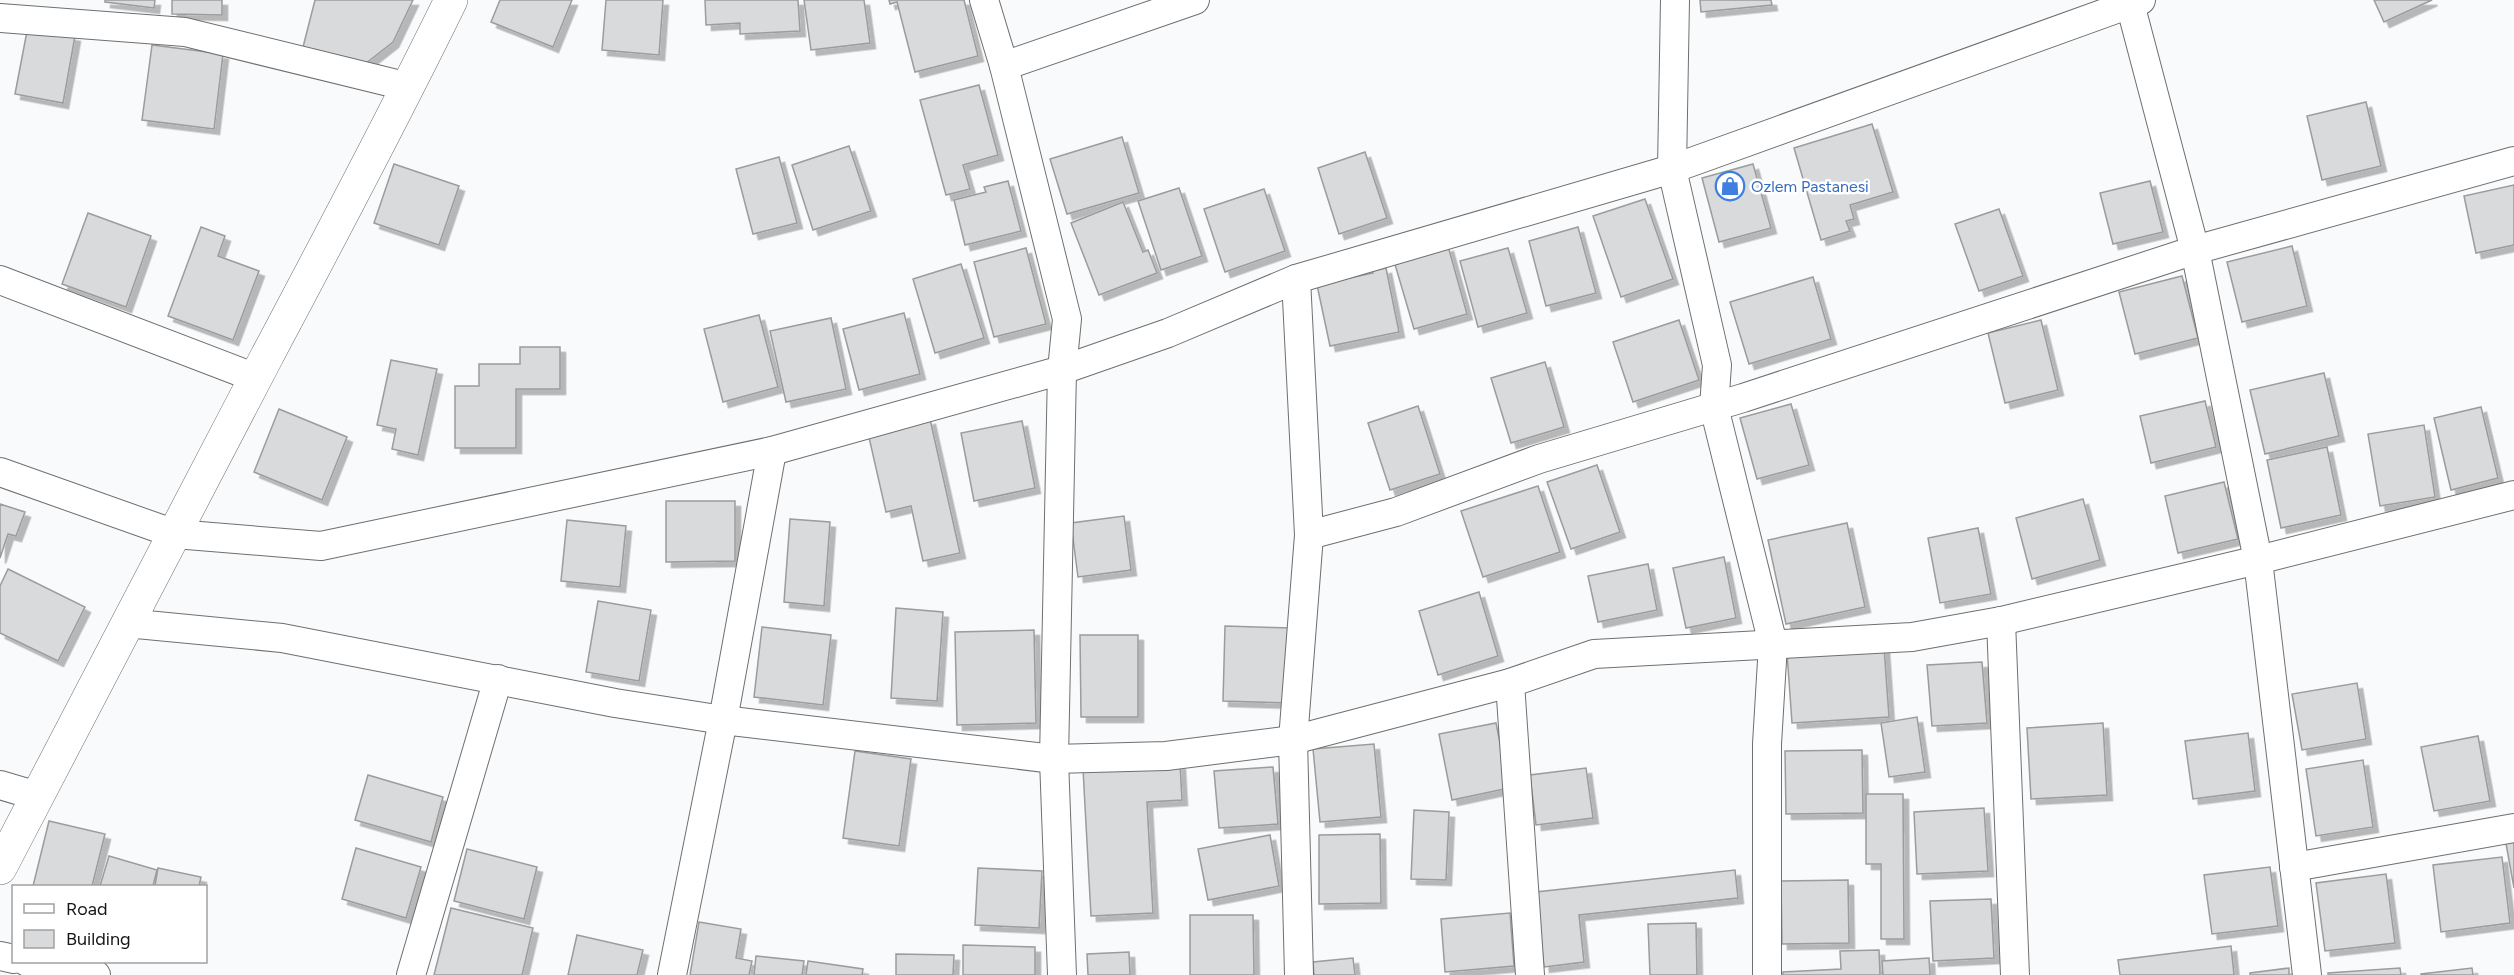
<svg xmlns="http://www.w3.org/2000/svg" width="2514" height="975" font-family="Figtree,sans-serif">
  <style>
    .building { fill: #d9dadb; stroke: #9b9c9d; stroke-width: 1.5; filter: url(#shadow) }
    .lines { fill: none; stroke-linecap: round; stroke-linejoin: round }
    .street-casing { stroke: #6e6f70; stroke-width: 30 }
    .secondary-casing { stroke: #6e6f70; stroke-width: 34 }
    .street { stroke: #fff; stroke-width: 28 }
    .secondary { stroke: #fff; stroke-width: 33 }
    .labels { text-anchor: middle; stroke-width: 5; stroke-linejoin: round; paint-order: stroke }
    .shop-label { font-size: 16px; fill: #366cbe; stroke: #fff; text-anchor: start }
  </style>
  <defs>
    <filter id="shadow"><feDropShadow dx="5.5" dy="5.5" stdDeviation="0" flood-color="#0004"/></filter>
  </defs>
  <rect width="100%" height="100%" fill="#f9fafb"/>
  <g class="building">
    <path d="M105,0H155L154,8L105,2Z"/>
    <path d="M172,0H222V15L172,14Z"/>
    <path d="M315,0H413L393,42L365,64L302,51Z"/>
    <path d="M500,0H572L553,47L491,22Z"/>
    <path d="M606,0H663L659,55L602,50Z"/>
    <path d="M705,0H798L800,31L740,34V23L706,25Z"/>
    <path d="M804,0H864L870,43L811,50Z"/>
    <path d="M889,0H964L978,56L915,72L897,2L890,4Z"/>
    <path d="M1700,0H1771L1772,5L1701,12Z"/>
    <path d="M2374,0H2432L2384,22Z"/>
    <path d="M28,26L75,36L63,103L15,94Z"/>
    <path d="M152,45L223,54L214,129L142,120Z"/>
    <path d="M979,85L998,155L963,165L970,189L946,195L920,100Z"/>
    <path d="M2366,102L2381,166L2322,180L2307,116Z"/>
    <path d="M1872,124L1893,192L1850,205L1854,219L1846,221L1850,231L1821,240L1794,148Z"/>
    <path d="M1122,137L1139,193L1067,214L1050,159Z"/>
    <path d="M849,146L871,211L813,230L792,165Z"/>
    <path d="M1365,152L1387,218L1339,234L1318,168Z"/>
    <path d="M779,157L797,223L753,234L736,169Z"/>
    <path d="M394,164L459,186L439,245L374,223Z"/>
    <path d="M1753,164L1771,228L1719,242L1702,178Z"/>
    <path d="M1008,181L1021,231L965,245L954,200L986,192L984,187Z"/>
    <path d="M2150,181L2163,232L2113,244L2100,193Z"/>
    <path d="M2514,185V245L2476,253L2464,196Z"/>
    <path d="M1179,188L1202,256L1161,270L1138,201Z"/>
    <path d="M1264,189L1285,251L1225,272L1204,209Z"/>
    <path d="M1645,199L1673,279L1621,297L1593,216Z"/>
    <path d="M1123,202L1143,252L1148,250L1157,273L1099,295L1071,223Z"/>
    <path d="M1999,209L2023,276L1979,291L1955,224Z"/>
    <path d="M88,213L151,236L126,307L62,284Z"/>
    <path d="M201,227L225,236L218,256L259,271L233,340L168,316Z"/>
    <path d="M1578,227L1596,293L1546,306L1529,241Z"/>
    <path d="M1448,246L1467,314L1414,329L1394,261Z"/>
    <path d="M2292,246L2307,306L2242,322L2227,262Z"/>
    <path d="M1026,248L1046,324L994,337L974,262Z"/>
    <path d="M1508,248L1527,313L1478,327L1460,261Z"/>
    <path d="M961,264L984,338L935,353L913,279Z"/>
    <path d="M1386,268L1399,332L1330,346L1317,285L1373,273L1372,271Z"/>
    <path d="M2182,276L2198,338L2135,354L2119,292Z"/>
    <path d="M1813,277L1831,339L1749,364L1730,302Z"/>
    <path d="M904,313L920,374L859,390L843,329Z"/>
    <path d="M759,315L778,387L723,402L704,329Z"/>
    <path d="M831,318L846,389L786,402L770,331Z"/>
    <path d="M1679,320L1699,380L1633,402L1613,342Z"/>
    <path d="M2041,320L2058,390L2005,403L1988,333Z"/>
    <path d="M520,347H560V389H516V448H455V386H479V364H520Z"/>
    <path d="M391,360L437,369L418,455L392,449L396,429L377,425Z"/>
    <path d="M1545,362L1564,427L1511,443L1491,378Z"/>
    <path d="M2324,373L2339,436L2265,454L2250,390Z"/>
    <path d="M2205,401L2216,447L2151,463L2140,416Z"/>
    <path d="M1791,404L1809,465L1757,479L1740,418Z"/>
    <path d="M1418,406L1440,474L1390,490L1368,423Z"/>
    <path d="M2481,407L2498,478L2451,490L2434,418Z"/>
    <path d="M279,409L347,437L322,500L254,472Z"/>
    <path d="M930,419L960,553L923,561L911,506L886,512L868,433Z"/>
    <path d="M1022,421L1035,488L974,501L961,433Z"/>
    <path d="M2424,425L2435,497L2380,506L2368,434Z"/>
    <path d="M2327,447L2341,515L2281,528L2267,460Z"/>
    <path d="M1597,465L1620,532L1571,549L1547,482Z"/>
    <path d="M2224,482L2238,539L2178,553L2165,496Z"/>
    <path d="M1538,486L1560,552L1483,577L1461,511Z"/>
    <path d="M2083,499L2100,560L2032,579L2016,518Z"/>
    <path d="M666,501H735V561L666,562Z"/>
    <path d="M0,504L25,512L16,536L8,534L0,558Z"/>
    <path d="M1124,516L1131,570L1078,577L1071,523Z"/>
    <path d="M790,519L830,522L824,606L784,602Z"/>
    <path d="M567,520L626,526L620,587L561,581Z"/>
    <path d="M1847,523L1865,607L1786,624L1768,540Z"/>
    <path d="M1978,528L1991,594L1940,603L1928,538Z"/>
    <path d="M1724,557L1736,618L1686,628L1673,568Z"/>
    <path d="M1648,564L1657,610L1598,622L1588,576Z"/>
    <path d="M8,569L85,607L58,661L0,633V586Z"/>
    <path d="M1479,592L1498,656L1438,675L1419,611Z"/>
    <path d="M598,601L651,610L639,681L586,672Z"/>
    <path d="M896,608L943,612L937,701L891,698Z"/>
    <path d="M1225,626L1292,628L1290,703L1223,701Z"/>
    <path d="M762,627L831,635L823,705L754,697Z"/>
    <path d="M1034,630L1036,723L957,725L955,632Z"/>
    <path d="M1080,635H1138V717H1081Z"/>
    <path d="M1884,647L1889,717L1792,723L1787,653Z"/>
    <path d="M1982,662L1987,723L1932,726L1927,665Z"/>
    <path d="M2357,683L2366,739L2302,750L2292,694Z"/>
    <path d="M1917,717L1925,772L1889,777L1881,723Z"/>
    <path d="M1496,723L1509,788L1452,800L1439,734Z"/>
    <path d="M2103,723L2107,795L2031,799L2027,728Z"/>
    <path d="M2248,733L2255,791L2193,799L2185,741Z"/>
    <path d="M2478,736L2490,801L2434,811L2421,747Z"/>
    <path d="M1374,744L1381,817L1320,822L1313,749Z"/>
    <path d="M1862,750L1863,813L1786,814L1785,751Z"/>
    <path d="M855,751L911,759L899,846L843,838Z"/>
    <path d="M2363,760L2373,827L2316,836L2306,769Z"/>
    <path d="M1180,764L1182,800L1147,802L1153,913L1091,916L1083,769Z"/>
    <path d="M1273,767L1278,824L1219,828L1214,771Z"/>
    <path d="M1586,768L1593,818L1536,825L1530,775Z"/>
    <path d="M368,775L443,797L431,842L355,820Z"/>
    <path d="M1866,794H1903L1904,939H1881V864H1866Z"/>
    <path d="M1984,808L1988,871L1917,874L1914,812Z"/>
    <path d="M1414,810L1449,812L1446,880L1411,879Z"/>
    <path d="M49,821L105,834L92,886H33Z"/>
    <path d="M1380,834L1381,903L1319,904V835Z"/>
    <path d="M1270,835L1279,886L1208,900L1198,849Z"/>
    <path d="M2514,836V888L2505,838Z"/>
    <path d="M356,848L421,867L406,918L342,899Z"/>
    <path d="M467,849L537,867L524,919L454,901Z"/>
    <path d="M109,856L157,870L153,886H100Z"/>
    <path d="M2502,857L2510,923L2441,932L2433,865Z"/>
    <path d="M2270,867L2278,926L2212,934L2204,875Z"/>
    <path d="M158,868L201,877L199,886H155Z"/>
    <path d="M978,868L1042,871L1039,928L975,925Z"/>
    <path d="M1735,870L1738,898L1579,915L1584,962L1544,967L1536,892Z"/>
    <path d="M2386,874L2395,943L2325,951L2316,883Z"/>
    <path d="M1848,880L1849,943L1782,944L1781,881Z"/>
    <path d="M1991,899L1994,958L1933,961L1930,901Z"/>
    <path d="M451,908L533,928L522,975H434Z"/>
    <path d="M1510,913L1514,966L1445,972L1441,919Z"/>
    <path d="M1190,915H1253L1254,975H1190Z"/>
    <path d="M699,922L741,929L736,958L752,961L749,975H690Z"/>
    <path d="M1696,923L1697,975H1650L1648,924Z"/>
    <path d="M577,935L643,950L637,975H568Z"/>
    <path d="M963,945L1035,947V975H963Z"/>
    <path d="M2231,946L2234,975H2120L2118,960Z"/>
    <path d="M1879,950L1880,975H1783V972L1841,969L1840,951Z"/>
    <path d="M1129,952L1130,975H1088L1087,954Z"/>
    <path d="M896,954L954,955L953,975H896Z"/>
    <path d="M756,956L804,961L802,975H754Z"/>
    <path d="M1353,958L1355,975H1314L1313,962Z"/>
    <path d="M1929,958L1930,975H1883L1882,961Z"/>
    <path d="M808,961L863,969L862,975H806Z"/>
    <path d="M2289,968V975H2250V973Z"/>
    <path d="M2400,968L2401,975H2328V973Z"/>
    <path d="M2472,968L2473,975H2421V974Z"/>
  </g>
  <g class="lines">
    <g class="street-casing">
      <g id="street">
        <path d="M984,0L1004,66L1067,319L1062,370L1054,759L1062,975"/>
        <path d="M1675,0L1672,169L1717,365L1714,407L1773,644L1767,744V975"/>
        <path d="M2129,0L2195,250L2258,560L2307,975"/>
        <path d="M0,18L185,32L409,87"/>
        <path d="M1004,66L1195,0"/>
        <path d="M1296,279L1309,535L1293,740L1299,975"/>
        <path d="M0,280L256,378"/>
        <path d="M0,472L175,534L321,546L772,451L1062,370L1168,333L1296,279L1672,169L2141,0"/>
        <path d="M1309,535L1396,512L1539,459L1743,398L2195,250L2514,161"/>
        <path d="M2001,621L2015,975"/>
        <path d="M126,623L282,638L615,703L723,720L1054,759L1166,756L1293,740L1510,683L1594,654L1912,637L2001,621L2258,560L2514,495"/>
        <path d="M1510,683L1530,975"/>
        <path d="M0,785L37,796"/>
        <path d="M2294,867L2514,828"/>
        <path d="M0,956L14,959"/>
        <path d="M27,962L96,975"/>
        <path d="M411,975L498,679"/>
        <path d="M672,975L723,720L772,451"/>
      </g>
    </g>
    <g class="secondary-casing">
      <path id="secondary" d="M0,868C88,698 177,528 266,358C329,239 392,121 451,0"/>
    </g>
    <use href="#street" class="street"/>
    <use href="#secondary" class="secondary"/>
  </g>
  <defs>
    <g id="shop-ring" transform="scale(1.5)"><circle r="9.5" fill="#fff" stroke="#3f7fe0" stroke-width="1.5"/><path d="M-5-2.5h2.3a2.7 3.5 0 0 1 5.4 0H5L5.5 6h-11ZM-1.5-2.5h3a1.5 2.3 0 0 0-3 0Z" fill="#3f7fe0"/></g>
  </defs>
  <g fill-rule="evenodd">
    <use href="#shop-ring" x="1730" y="186"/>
  </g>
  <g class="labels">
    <g class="shop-label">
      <text x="1751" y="192">Ozlem Pastanesi</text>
    </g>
  </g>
  <rect x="12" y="885" width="195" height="78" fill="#ffffff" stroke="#a1a1a2" stroke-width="1.5"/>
  <rect x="24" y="904" width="30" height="9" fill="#ffffff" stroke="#a1a1a2" stroke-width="1.5"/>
  <text x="66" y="915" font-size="18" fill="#151516">Road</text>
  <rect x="24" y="930" width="30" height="18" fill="#d9dadb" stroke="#a1a1a2" stroke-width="1.5"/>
  <text x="66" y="945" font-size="18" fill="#151516">Building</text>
</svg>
